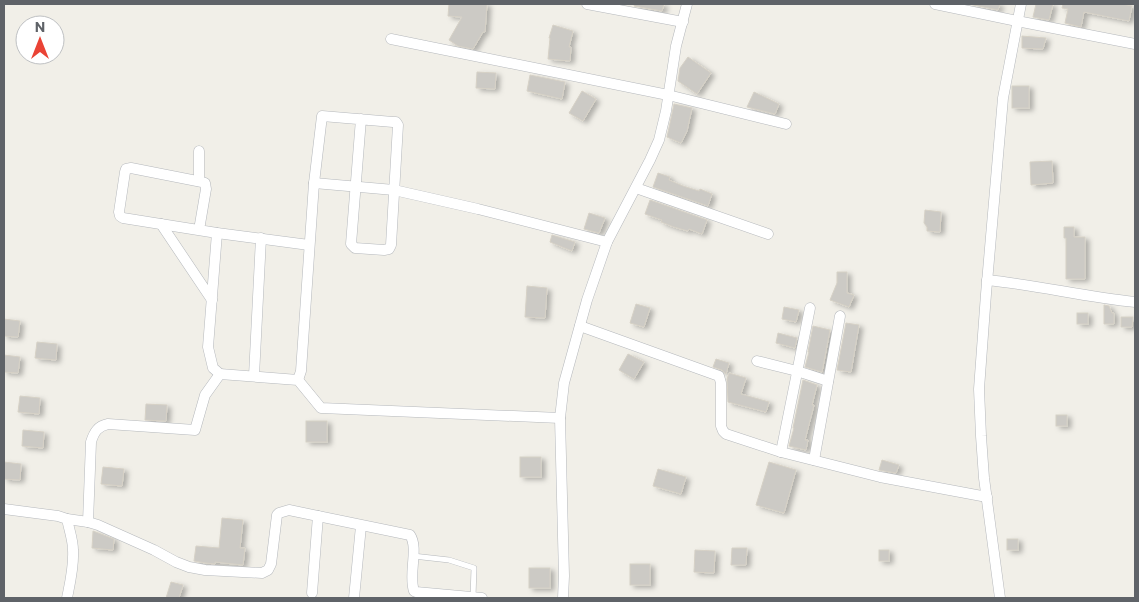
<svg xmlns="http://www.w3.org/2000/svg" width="1139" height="602" font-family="Commissioner,sans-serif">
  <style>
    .building { fill: #cccac5; stroke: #d6d1c6; filter: url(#shadow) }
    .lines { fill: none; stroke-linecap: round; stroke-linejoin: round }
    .service-casing { stroke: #b5b8bc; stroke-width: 6 }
    .minor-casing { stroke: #b5b8bc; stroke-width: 11 }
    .service { stroke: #fff; stroke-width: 5 }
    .minor { stroke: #fff; stroke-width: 10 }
  </style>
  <defs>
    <filter id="shadow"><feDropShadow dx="4" dy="2.5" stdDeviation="2.5" flood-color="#0004"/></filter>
  </defs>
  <rect width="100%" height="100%" fill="#f1efe8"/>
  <g class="building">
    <path d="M449,4H487L485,32H483L473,49L458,46L449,40L462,17L448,16Z"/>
    <path d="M635,4H664L662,11L634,6Z"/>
    <path d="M969,4H1000L998,10Z"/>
    <path d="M1036,4H1053L1049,20L1033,17Z"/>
    <path d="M1063,4H1122L1132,6L1129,21L1084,12L1081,27L1065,23L1068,9L1062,8Z"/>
    <path d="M553,25L573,31L569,47H571L570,61L548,59L550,38H549Z"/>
    <path d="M1022,36L1046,38L1043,49L1022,48Z"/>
    <path d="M688,57L711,73L697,94L678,81L680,68Z"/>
    <path d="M477,72L496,73L495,89L476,88Z"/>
    <path d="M530,75L565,82L562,99L527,91Z"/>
    <rect x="1012" y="86" width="17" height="22"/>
    <path d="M582,91L596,99L583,121L569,113Z"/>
    <path d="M754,92L779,104L775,114L747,107Z"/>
    <path d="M674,104L692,108L687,131L681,143L667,137Z"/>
    <path d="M1052,161L1053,183L1031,185L1030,162Z"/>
    <path d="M658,173L670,177L669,180L683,186L699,191L700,189L712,194L708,206L653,187Z"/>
    <path d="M650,200L707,220L702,234L689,229L688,231L674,227L661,222L662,220L645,214Z"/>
    <path d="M925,210L941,212L940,232L927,231V227L924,223Z"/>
    <path d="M589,213L605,218L599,233L584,229Z"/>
    <path d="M1064,227H1074V237H1085V279H1066V238H1064Z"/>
    <path d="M552,235L575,242L572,251L550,242Z"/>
    <path d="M837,272H847V293L854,295L849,307L830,300L837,283Z"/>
    <path d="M527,286L547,288L545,318L525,317Z"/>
    <path d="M636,304L650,308L644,327L630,323Z"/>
    <path d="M1104,305L1109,306L1112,313H1114V324H1104Z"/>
    <path d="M784,307L799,310L796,322L782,319Z"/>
    <rect x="1077" y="313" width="11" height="11"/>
    <path d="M1121,317H1133L1132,327H1121Z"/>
    <path d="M4,319L20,321L18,337L4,336Z"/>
    <path d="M846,323L859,325L851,372L837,370Z"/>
    <path d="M813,326L830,330L822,372L805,367L809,352H808Z"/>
    <path d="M778,333L797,338L795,348L776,343Z"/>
    <path d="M37,342L57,344L56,360L35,358Z"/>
    <path d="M628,354L644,362L634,379L619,370Z"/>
    <path d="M4,355L20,357L18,373L4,372Z"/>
    <path d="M716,359L729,363L726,374L722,370L713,367Z"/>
    <path d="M729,373L746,378L741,394L769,402L766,412L728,402L727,379Z"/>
    <path d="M803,380L817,385L812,405H814L805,440H808L806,450L789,446L794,428H793Z"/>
    <path d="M20,396L40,398L39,414L18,412Z"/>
    <path d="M146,404L167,405L166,421L145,420Z"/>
    <rect x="1056" y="415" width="11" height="11"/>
    <rect x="306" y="421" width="21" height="21"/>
    <path d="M23,430L44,432L43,448L22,446Z"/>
    <rect x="520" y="457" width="21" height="20"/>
    <path d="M882,460L899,465L896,473L879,470Z"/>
    <path d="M4,462L21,464L20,480L4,479Z"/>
    <path d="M769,462L796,470L784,513L756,505Z"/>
    <path d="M103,467L124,469L122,486L101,484Z"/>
    <path d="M658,469L686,477L681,494L653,486Z"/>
    <path d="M222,518L243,520L240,548H245L243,565L215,562V564L206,563L194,561L196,546L219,548Z"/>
    <path d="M93,531L114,539L113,550L92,548Z"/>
    <rect x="1007" y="539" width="11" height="11"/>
    <path d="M732,548H747L746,565H731Z"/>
    <path d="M695,550L715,551L714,573L694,572Z"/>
    <rect x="879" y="550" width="10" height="11"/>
    <rect x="630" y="564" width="20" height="21"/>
    <rect x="529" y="568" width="21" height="20"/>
    <path d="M171,582L183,585L179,598H166Z"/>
  </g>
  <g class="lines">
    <g class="service-casing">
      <path id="service" d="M413,556L449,560L474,568L473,597"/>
    </g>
    <g class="minor-casing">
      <g id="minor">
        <path d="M587,4L683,22"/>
        <path d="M935,4L1017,21L1135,44"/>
        <path d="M391,39L668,95L786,124"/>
        <path d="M199,181V151"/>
        <path d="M314,183L394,190L478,209L607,242"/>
        <path d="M636,188L768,234"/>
        <path d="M161,224L212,300"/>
        <path d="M199,230L206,189L205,183L202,182L131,168L126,169L125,172L119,212L120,216L123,218L217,233L309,245"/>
        <path d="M217,233L208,347L213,368L220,374"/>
        <path d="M987,280C1037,285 1085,297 1135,302"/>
        <path d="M580,326L719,376L721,383V426L723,431L726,434L781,452L880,477L987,497"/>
        <path d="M757,361L797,371L828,381"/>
        <path d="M254,376L261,238"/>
        <path d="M298,380L301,371L314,183L322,116L393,122H396L398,125L391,245L389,249L384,250L355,248L351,244L361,119"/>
        <path d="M781,452L810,308"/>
        <path d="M814,460L840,316"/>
        <path d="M4,509L58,516L67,519C69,529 73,540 73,550C74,567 70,583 67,598"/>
        <path d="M67,519L88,522L98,525L154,550L176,562L189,567L205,570L262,573L268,570L271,564L277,515L279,513L289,510L410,535C419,548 408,575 414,591L416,592L482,598"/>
        <path d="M88,522L91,442C94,432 98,426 108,424L195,430L205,395L220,374L298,380L321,408L560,418"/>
        <path d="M312,593L318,516"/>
        <path d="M354,598L361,526"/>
        <path d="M563,598L564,576L560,418L564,383L587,300L607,242L650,160L659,140L666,111L676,46L687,4"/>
        <path d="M1000,598L984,478L981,436L979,389L986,294L1003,98L1021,4"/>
      </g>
    </g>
    <use href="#service" class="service"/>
    <use href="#minor" class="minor"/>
  </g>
  <rect width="1139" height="602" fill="none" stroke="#5f6368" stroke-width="10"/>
  <g transform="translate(40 40)"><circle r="24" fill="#ffffff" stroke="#bfc1c3"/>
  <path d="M0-4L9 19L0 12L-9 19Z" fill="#ea4335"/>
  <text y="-8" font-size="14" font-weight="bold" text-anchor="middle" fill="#5f6368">N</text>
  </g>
</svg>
